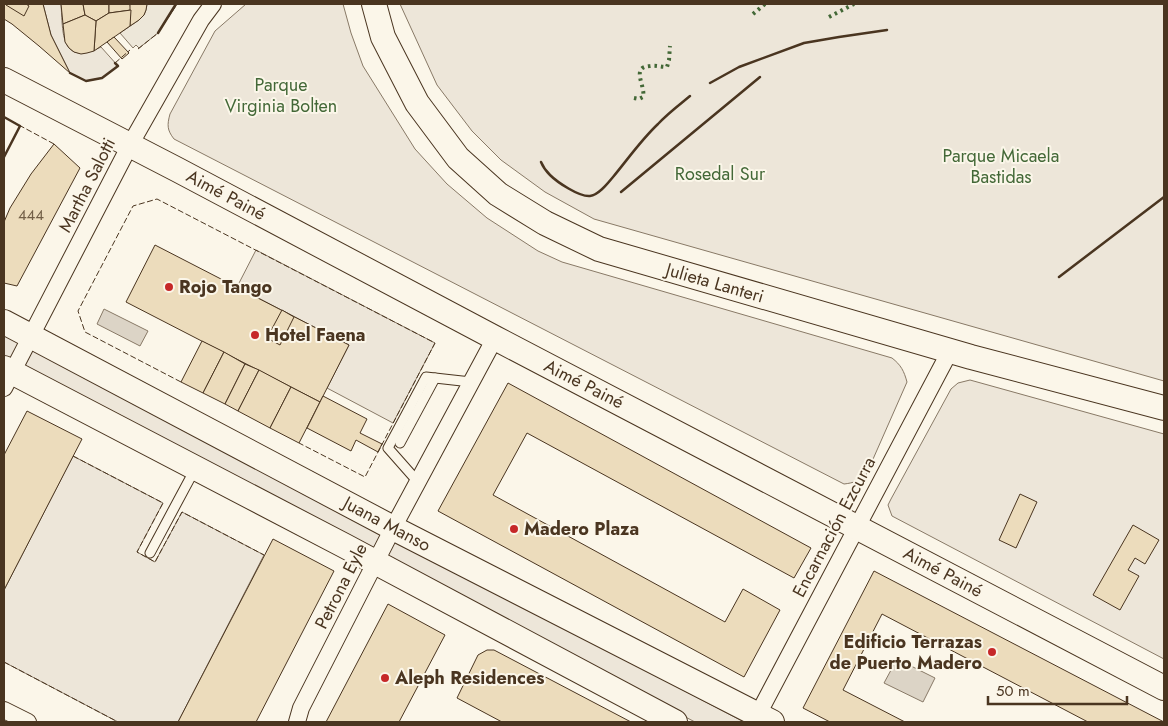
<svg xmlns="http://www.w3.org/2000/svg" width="1168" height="726" font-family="Jost,sans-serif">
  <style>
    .green { fill: #ede6d9; stroke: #887966 }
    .parking { fill: #ede7d9; stroke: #887966 }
    .water { fill: #dcd4c6; stroke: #887966 }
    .building { fill: #ecdcbc; stroke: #4a3520 }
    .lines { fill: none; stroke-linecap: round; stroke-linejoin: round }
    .lane-casing { stroke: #4a3520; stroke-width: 11 }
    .street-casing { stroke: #4a3520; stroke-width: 18 }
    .secondary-casing { stroke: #4a3520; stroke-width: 26 }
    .lane { stroke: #fbf6e9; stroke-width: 9 }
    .street { stroke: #fbf6e9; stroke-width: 16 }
    .secondary { stroke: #fbf6e9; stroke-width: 24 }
    .hedge { stroke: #436837; stroke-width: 4; stroke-dasharray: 2.5 4; stroke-linecap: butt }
    .fence { stroke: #4a3520; stroke-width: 1; stroke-dasharray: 6 2.5; stroke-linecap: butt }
    .wall { stroke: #4a3520; stroke-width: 2.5 }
    .poi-dot { fill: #c62828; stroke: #fbf6e9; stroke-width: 2 }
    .labels { text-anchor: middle; stroke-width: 4; stroke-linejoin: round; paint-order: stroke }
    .number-label { font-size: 15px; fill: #725f47 }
    .park-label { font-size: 18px; fill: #436837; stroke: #fbf6e9 }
    .street-label { font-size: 18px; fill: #4a3520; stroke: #fbf6e9 }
    .poi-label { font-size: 18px; font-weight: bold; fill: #4a3520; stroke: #fbf6e9; text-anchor: start }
  </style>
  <rect width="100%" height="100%" fill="#fbf6e9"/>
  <g class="green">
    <path d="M43,4H61C63,33 60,67 101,47L118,66L102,78L86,81L70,73L51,35Z"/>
    <path d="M246,4H343L351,33L363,66L415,149L447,184L487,218L538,251L562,262L892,358C901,365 904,371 907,382L866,475C859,481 853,483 844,484L174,139C167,130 167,125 170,114L215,31Z"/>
    <path d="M400,4H1164V381L594,219L545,192L501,160L472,131L437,85Z"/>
    <path d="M256,250L435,343L393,423L327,388L349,345L237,287Z"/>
    <path d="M4,334L744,722H695L4,360Z"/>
    <path d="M970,380L1164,434V659L892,516L888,505L891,499L951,389L958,383Z"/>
    <path d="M73,456L163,503L137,552L155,562L182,512L264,555L178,722H118L4,662V590Z"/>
  </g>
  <path class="parking" d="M147,4H177L158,33L139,48L136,45L133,48L120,33L139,20L144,15L146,10Z"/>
  <g class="water">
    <path d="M104,309L148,331L140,346L97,324Z"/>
    <path d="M897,659L935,678L923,702L884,683Z"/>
  </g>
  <g class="building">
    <path d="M4,4H43L51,35L70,73L39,46L12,24L4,19Z"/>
    <path d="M7,4H26L29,6L24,16L6,5Z"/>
    <path d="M61,4H83L85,15L63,24Z"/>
    <path d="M83,4H109V13L96,21L85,15Z"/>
    <path d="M109,4H130L131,10L109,13Z"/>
    <path d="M130,4H147L146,10L144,15L139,20L130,26Z"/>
    <path d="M131,10L130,26L94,51L96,21L109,13Z"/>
    <path d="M85,15L96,21L94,51L87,53L81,54L74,52L69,48L65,42L63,24Z"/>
    <path d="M114,37L129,53L122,59L107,42Z"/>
    <path d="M54,144L80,168L17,286L4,283V222L10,208L31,174Z"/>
    <path d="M155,245L349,345L320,402L126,302Z"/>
    <path d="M282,310L294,317L280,345L267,338Z"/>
    <path d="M202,341L224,352L203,393L181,382Z"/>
    <path d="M224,352L245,364L225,404L203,393Z"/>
    <path d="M245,364L259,370L238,411L225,404Z"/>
    <path d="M259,370L291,387L270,428L238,411Z"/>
    <path d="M508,383L811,548L794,578L527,433L493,495L725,622L743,589L780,610L744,677L438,511Z"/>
    <path d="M291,387L320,402L299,443L270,428Z"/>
    <path d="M323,396L367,419L360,433L382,444L378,452L356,440L351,451L307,428Z"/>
    <path d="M27,411L82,439L4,590V455Z"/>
    <path d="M1020,494L1037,502L1016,548L999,540Z"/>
    <path d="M1133,525L1159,540L1145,564L1135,558L1128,570L1139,576L1120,610L1093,595Z"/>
    <path d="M273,539L334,571L256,722H178Z"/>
    <path d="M874,571L1164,722H1088L882,614L843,690L905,722H830L803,708Z"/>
    <path d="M388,604L445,635L399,722H326Z"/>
    <path d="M487,650H494L631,722H502L457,698L478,655Z"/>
  </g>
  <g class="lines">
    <g class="lane-casing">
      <g id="lane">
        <path d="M400,443L435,378"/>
        <path d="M418,482L388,448L426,377L471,382"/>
        <path d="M150,553L195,469"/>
      </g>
    </g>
    <g class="street-casing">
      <g id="street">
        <path d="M4,388L130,145L201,20L213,4"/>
        <path d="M4,710L28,722"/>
        <path d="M297,722L301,708L393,528L495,338"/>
        <path d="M754,722L950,351"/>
      </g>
    </g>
    <g class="secondary-casing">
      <g id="secondary">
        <path d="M374,4L383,37L417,103L458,158L498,194L545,223L599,249L971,357L1164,408"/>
        <path d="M4,80L178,170L495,338L1164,688"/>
        <path d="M4,322L393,528L772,722"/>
        <path d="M4,368L345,546L675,722"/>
      </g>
    </g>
    <use href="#lane" class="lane"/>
    <use href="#street" class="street"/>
    <use href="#secondary" class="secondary"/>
    <g class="hedge">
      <path d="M753,14L765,4"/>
      <path d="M829,17L854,4"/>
      <path d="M634,98L639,99L643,97C646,86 630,67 650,66C656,65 661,67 667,67L669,60L670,46"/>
    </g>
    <g class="fence">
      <path d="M138,49L158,33L177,4"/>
      <path d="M115,63L130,50"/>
      <path d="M70,73L86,81L102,78L118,66"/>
      <path d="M4,117L54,144"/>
      <path d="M181,382L85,332L78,311L133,206L157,199L435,343L365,477L299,443"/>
      <path d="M73,456L163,503L137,552L155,562L182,512L264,555"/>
      <path d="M4,662L118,722"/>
    </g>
    <g class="wall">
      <path d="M158,33L176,4"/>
      <path d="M70,73L86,81L102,78L118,66L115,63"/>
      <path d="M710,83L739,67L804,43L839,37L887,30"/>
      <path d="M4,117L20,126L4,157"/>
      <path d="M541,162C543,167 546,171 550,175C557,182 579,197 590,196C599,195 608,183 613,177C628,159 641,140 658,124C667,114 679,105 690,96"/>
      <path d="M621,192L760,77"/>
      <path d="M1059,277L1164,197"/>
    </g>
  </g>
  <g class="poi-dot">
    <circle cx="169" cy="287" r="5"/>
    <circle cx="255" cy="335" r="5"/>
    <circle cx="514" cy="529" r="5"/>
    <circle cx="992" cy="652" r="5"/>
    <circle cx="385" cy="678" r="5"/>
  </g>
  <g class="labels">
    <g class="number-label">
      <text x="31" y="220">444</text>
    </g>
    <g class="park-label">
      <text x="281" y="91">Parque<tspan x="281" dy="21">Virginia Bolten</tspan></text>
      <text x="1001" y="162">Parque Micaela<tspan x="1001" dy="21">Bastidas</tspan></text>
      <text x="720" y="180">Rosedal Sur</text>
    </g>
    <g class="street-label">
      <text transform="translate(87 185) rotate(-63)" y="6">Martha Salotti</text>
      <text transform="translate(226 195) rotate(28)" y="6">Aimé Painé</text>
      <text transform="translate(715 283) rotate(16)" y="6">Julieta Lanteri</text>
      <text transform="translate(584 384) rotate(27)" y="6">Aimé Painé</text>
      <text transform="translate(387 524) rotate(28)" y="6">Juana Manso</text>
      <text transform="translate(834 527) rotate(-62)" y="6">Encarnación Ezcurra</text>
      <text transform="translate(943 572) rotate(28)" y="6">Aimé Painé</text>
      <text transform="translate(341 586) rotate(-63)" y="6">Petrona Eyle</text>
    </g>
    <g class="poi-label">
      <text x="179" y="293">Rojo Tango</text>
      <text x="265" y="341">Hotel Faena</text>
      <text x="524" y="535">Madero Plaza</text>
      <text x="982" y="648" text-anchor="end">Edificio Terrazas<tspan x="982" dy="21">de Puerto Madero</tspan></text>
      <text x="395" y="684">Aleph Residences</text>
    </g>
  </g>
  <rect width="1168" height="726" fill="none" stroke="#4a3520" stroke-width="10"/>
  <path d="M988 696v8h139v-8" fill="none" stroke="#4a3520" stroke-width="2.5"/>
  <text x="996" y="696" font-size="15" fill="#4a3520" stroke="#fbf6e9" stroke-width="4" paint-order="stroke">50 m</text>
</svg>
